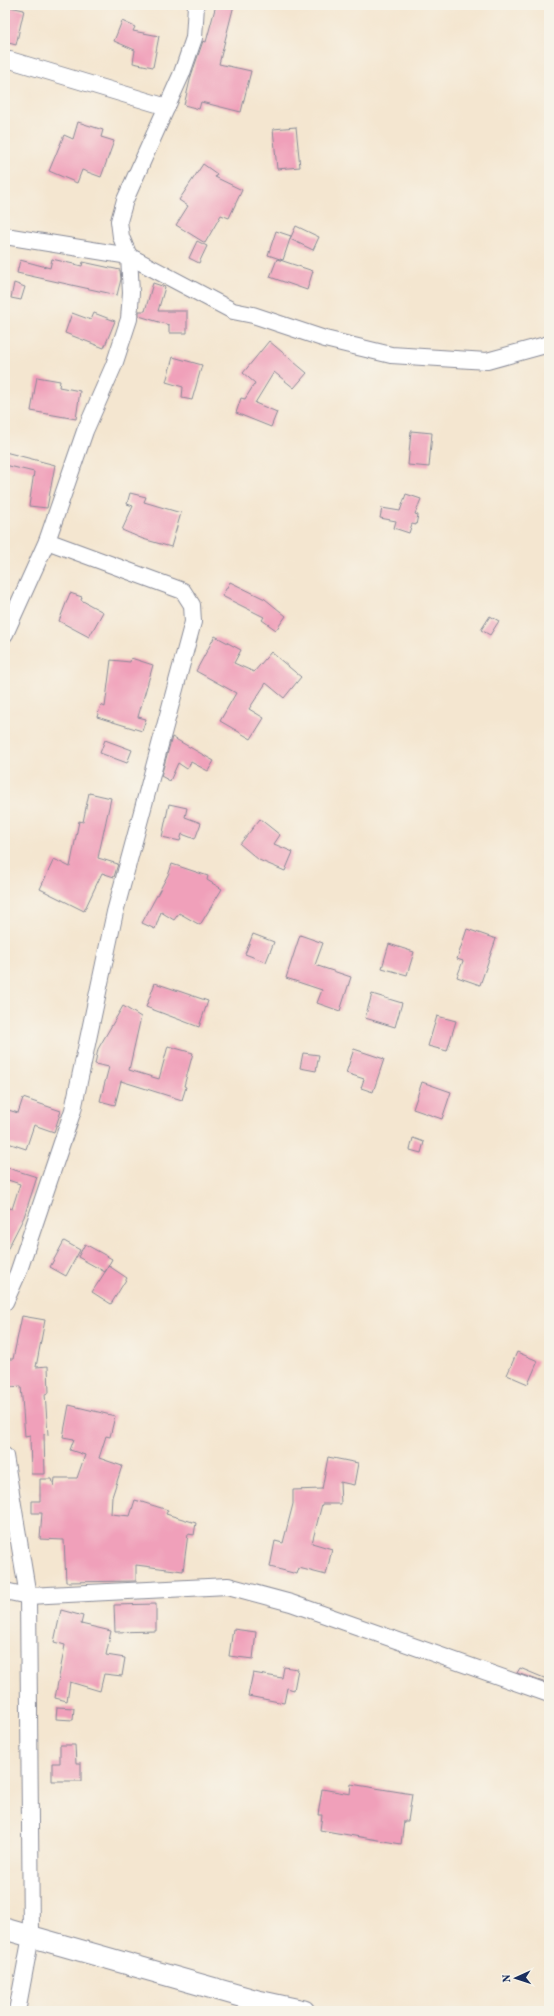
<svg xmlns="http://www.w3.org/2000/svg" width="554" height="2016" font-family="Vollkorn,serif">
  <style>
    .building { fill: #f0a0ba }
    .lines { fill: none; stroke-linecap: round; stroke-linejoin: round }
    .minor-casing { stroke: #888a97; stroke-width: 18 }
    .major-casing { stroke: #888a97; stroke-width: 23 }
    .minor { stroke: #fff; stroke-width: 16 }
    .major { stroke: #fff; stroke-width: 21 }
  </style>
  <rect width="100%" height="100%" fill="#f7f3e8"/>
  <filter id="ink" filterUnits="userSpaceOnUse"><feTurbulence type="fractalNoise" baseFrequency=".025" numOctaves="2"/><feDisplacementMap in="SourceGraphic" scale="8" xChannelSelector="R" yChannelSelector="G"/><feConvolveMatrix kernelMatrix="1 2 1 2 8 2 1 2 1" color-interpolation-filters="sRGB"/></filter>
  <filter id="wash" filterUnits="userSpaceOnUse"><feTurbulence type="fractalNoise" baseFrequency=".012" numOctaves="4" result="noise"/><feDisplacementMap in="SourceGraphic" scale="16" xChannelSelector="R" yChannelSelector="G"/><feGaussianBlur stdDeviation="0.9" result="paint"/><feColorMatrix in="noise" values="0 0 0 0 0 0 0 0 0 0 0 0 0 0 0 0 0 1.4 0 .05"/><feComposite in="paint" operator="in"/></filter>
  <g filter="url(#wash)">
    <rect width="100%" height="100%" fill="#f4e6d0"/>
    <g id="blocks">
      <g class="building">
        <path d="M216,5H234L219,64L251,71L241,112L201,102L199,109L184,105L191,76L203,41L206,42Z"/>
        <path d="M5,6L24,10L16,45L5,42Z"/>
        <path d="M122,21L135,27L133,31L159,36L153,67L133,63L135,50L114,41Z"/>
        <path d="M78,122L103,130L101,137L114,141L101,177L82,170L77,183L49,171L64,135L73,139Z"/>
        <path d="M296,127L300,167L277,169L273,129Z"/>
        <path d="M203,164L217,174L215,177L242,190L229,218L221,215L205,243L176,225L188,206L179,200Z"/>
        <path d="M296,226L319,237L313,250L290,239Z"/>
        <path d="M276,231L291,236L283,260L268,255Z"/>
        <path d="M197,241L207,246L199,263L189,258Z"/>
        <path d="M52,259L82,266L83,262L120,270L121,279L117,295L17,273L20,260L50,268Z"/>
        <path d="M277,259L313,271L307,290L270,277Z"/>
        <path d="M14,283L25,287L21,300L11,298Z"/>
        <path d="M153,283L165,287L158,311H187V333H169V325L139,316V311H145Z"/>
        <path d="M72,313L91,320L94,313L115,321L104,348L65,333Z"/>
        <path d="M269,341L307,373L294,388L274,372L255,403L277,412L271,427L236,413L241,398L245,399L255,383L243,373Z"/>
        <path d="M173,357L202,365L192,400L182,398L183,387L166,382Z"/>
        <path d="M37,377L60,381L59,387L80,391L76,419L31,411Z"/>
        <path d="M411,431L432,433L429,467L408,465Z"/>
        <path d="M5,452L55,465L47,508L29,506L34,472L5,465Z"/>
        <path d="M130,493L146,497L144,502L181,513L171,547L143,539L122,530L133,506L127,504Z"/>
        <path d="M406,494L421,499L415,514L418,515L416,525L412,524L409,533L394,528L396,521L380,518L382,508L400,511Z"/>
        <path d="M230,582L265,599L286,616L276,630L262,620L264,617L222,596Z"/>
        <path d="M70,593L82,597L81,600L103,612L89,637L59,621Z"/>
        <path d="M490,616L499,621L490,635L481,630Z"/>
        <path d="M215,636L241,650L234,663L254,672L271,652L301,677L284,698L266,683L249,709L264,718L251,739L220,721L236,693L196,671Z"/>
        <path d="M131,658L153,665L138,717L146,719L142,731L97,717L101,705L105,707L111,660L130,662Z"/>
        <path d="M172,737L214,761L208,771L191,762L187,769L178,763L170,781L161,776Z"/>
        <path d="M105,740L132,750L127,763L100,753Z"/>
        <path d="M89,793L111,798L98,858L118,864L114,877L102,873L84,911L40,889L54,859L70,867L79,821L83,822Z"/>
        <path d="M169,804L187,808L185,817L201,823L195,839L182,834L180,841L162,837Z"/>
        <path d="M260,819L280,835L274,844L293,852L285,871L259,860L240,844Z"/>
        <path d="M172,864L208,876L207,880L222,889L200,925L179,913L174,920L161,912L155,929L142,923L169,873Z"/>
        <path d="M467,929L496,939L480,985L457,977L463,961L457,959Z"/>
        <path d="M253,934L274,942L266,962L245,954Z"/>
        <path d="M300,935L323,943L315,965L351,977L340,1011L317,1003L322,990L286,978Z"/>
        <path d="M389,944L414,952L407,975L382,968Z"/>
        <path d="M155,983L208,1001L199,1027L146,1007Z"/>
        <path d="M372,994L402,1003L395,1027L365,1018Z"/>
        <path d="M123,1006L141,1017L129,1070L159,1079L168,1046L193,1053L184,1086L186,1087L182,1100L121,1081L115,1105L100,1101L109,1067L95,1064L98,1049Z"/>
        <path d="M437,1016L456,1021L447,1051L428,1046Z"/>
        <path d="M354,1049L384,1059L373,1092L361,1088L364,1079L346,1073Z"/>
        <path d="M303,1053L319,1055L316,1071L300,1068Z"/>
        <path d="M422,1082L451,1092L442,1119L413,1109Z"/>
        <path d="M23,1098L61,1111L54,1132L34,1125L26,1149L5,1142V1109L18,1113Z"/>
        <path d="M413,1138L424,1142L421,1153L410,1150Z"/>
        <path d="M5,1167L37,1177L24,1217L5,1254V1206L12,1209L20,1184L5,1179Z"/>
        <path d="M64,1241L80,1250L66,1276L50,1267Z"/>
        <path d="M85,1244L112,1259L105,1272L78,1257Z"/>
        <path d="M109,1266L127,1278L111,1304L92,1292Z"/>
        <path d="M22,1316L45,1320L36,1367L48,1366L49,1393L45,1394L48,1435L44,1434L45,1474H31L30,1435L25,1436L21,1386L10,1387L9,1359H13Z"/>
        <path d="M517,1352L538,1361L528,1384L507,1375Z"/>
        <path d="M69,1405L115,1416L110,1437L106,1436L99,1458L122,1466L112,1497L111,1514L130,1516L135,1500L168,1510L166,1514L196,1523L194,1535L188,1534L183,1571L136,1565V1581L66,1582L64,1540L40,1539L42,1513H32V1501H40V1479H52L54,1486L55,1478H77L85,1455L70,1450L74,1439L63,1437Z"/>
        <path d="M328,1457L358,1463L354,1485L340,1482L341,1504H322L312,1543L332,1549L326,1575L299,1568L297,1574L270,1567L275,1541L283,1543L293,1504V1490L322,1489Z"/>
        <path d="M156,1604V1631L115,1632L114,1605Z"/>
        <path d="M61,1610L83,1616L81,1624L111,1631L106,1655L125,1658L122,1676L104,1674L100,1691L70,1682L67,1701L55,1698L65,1645L54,1642Z"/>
        <path d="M233,1629L256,1632L253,1659L229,1656Z"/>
        <path d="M284,1667L298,1669L294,1690L287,1688L284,1703L248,1696L253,1673L282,1678Z"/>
        <path d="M520,1668L549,1680V1684L517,1673Z"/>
        <path d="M57,1707L74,1708L73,1720L56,1719Z"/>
        <path d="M60,1745H75L76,1763H81V1781H52V1763H60Z"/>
        <path d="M351,1784L412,1794L408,1821H404L401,1844L320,1830L322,1815H318L322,1789L350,1794Z"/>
      </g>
    </g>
  </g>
  <g filter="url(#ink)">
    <use href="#blocks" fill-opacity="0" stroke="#888a97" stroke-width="1"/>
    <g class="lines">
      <g class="minor-casing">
        <g id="minor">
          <path d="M5,62L10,60L167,107"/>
          <path d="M5,236L129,256L233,311L253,315L325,339L391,355L487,361L549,344"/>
          <path d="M5,634L47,541L85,431L114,365L129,319L131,293L129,256L121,237L119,221L125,200L182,73L194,38L196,5"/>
          <path d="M5,1302L18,1273L73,1110L115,912L193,622L192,605L183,591L47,541"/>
          <path d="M5,1456L28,1596L31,1936L17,2011"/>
          <path d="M5,1591L28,1596L228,1586L291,1603L549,1694"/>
        </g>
      </g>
      <g class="major-casing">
        <path id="major" d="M5,1929L258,2001L304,2011"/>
      </g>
      <use href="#minor" class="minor"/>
      <use href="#major" class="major"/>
    </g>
  </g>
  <rect width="554" height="2016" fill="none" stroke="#f7f3e8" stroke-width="20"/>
  <g transform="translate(516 1978) rotate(267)" stroke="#f7f3e8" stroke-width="3" paint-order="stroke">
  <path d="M0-3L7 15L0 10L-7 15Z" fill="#1b2f5e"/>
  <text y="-6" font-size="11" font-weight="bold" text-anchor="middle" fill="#1b2f5e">N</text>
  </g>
</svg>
